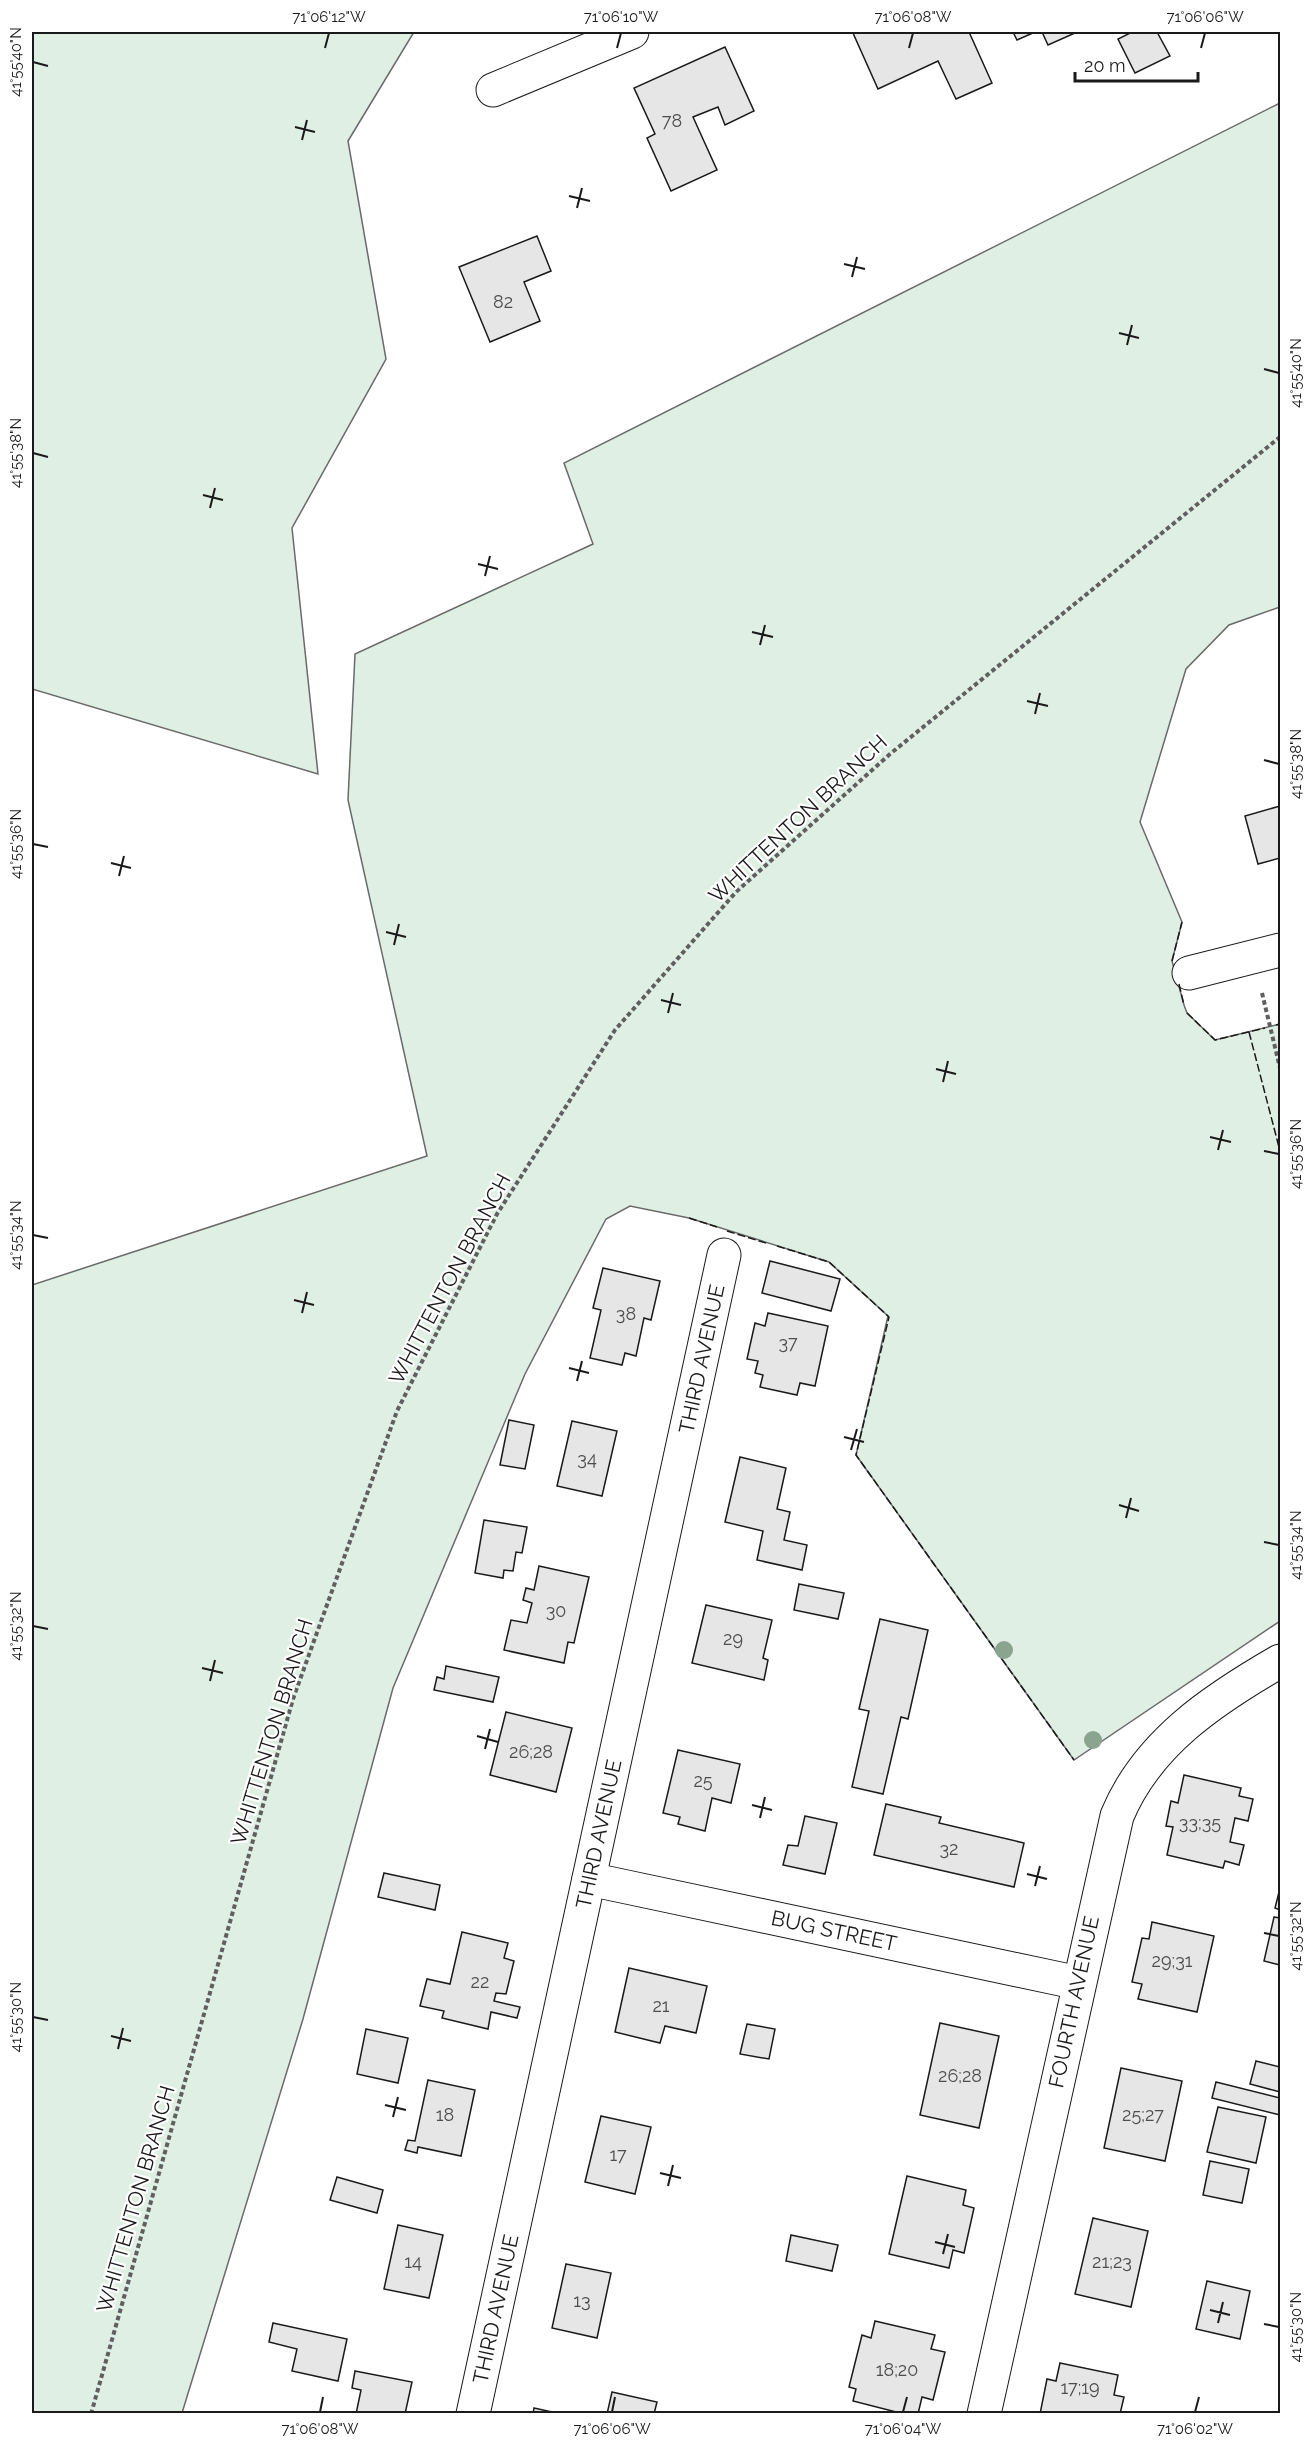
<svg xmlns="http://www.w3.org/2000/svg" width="1312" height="2445" font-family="Raleway,sans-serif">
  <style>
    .green { fill: #e0efe3; stroke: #6a6a6a; stroke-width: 1.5 }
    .building { fill: #e6e6e6; stroke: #1a1a1a; stroke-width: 1.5 }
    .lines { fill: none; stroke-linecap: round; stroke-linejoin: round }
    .street-casing { stroke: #1a1a1a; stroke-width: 35 }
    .path { stroke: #5f5f5f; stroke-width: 4; stroke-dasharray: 4.5 3; stroke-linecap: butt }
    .street { stroke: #fff; stroke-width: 33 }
    .fence { stroke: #1a1a1a; stroke-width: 1.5; stroke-dasharray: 8 3; stroke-linecap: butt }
    .tree { fill: #8aa48f }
    .ticks { fill: none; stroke: #1a1a1a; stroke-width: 2 }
    .labels { text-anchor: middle; stroke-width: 4.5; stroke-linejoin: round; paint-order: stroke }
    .number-label { font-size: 18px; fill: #4d4d4d }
    .street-label { font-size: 21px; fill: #1a1a1a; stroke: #fff }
    .neatline { fill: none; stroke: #1a1a1a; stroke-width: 2 }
    .ticks-label { font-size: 15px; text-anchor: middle; fill: #1a1a1a }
  </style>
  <rect width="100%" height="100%" fill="#fff"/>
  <g class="green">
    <path d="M32,32H414L348,141L386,359L292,528L318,774L32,689Z"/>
    <path d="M1280,103V607L1229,625L1186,669L1140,822L1182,922L1172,961L1184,1005L1187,1013L1215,1040L1280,1024V1621L1074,1760L856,1455L888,1316L829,1262L689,1218L630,1206L606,1219L525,1374L393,1688L303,2019L182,2413H32V1285L427,1156L348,800L355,654L593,544L564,463Z"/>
  </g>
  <g class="building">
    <path d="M855,32H969L992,83L956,99L938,61L878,89L853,33Z"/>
    <path d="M1013,32H1035L1017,40Z"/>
    <path d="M1042,32H1074L1075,33L1048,45Z"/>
    <path d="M1132,32H1157L1170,56L1135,73L1118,39Z"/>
    <path d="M725,47L754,111L725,125L718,107L693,117L717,170L671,191L647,138L655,134L634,88Z"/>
    <path d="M537,236L551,271L524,282L540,321L490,342L459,267Z"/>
    <path d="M1280,806V858L1258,864L1245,816Z"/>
    <path d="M770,1261L840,1279L831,1311L762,1293Z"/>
    <path d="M603,1268L660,1281L651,1320L644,1318L636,1356L625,1353L622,1365L590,1358L601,1310L593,1308Z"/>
    <path d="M768,1313L828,1326L815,1386L800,1383L797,1395L760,1387L763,1375L755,1373L758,1361L747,1359L755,1323L765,1326Z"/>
    <path d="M509,1420L534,1425L525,1469L500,1465Z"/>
    <path d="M572,1421L617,1431L602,1496L557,1486Z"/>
    <path d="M740,1457L786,1468L777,1509L790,1512L784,1540L807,1545L802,1570L757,1560L763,1531L725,1522Z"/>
    <path d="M484,1520L527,1527L522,1553L516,1552L513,1571L504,1570L503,1578L475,1573Z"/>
    <path d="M539,1566L589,1577L574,1643L568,1642L564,1663L504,1650L511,1620L527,1623L532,1603L523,1600L526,1588L534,1590Z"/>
    <path d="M799,1584L844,1593L838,1619L794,1610Z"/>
    <path d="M706,1605L772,1620L763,1658L768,1660L764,1680L692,1663Z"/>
    <path d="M880,1619L928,1630L908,1719L901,1717L883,1794L852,1787L869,1711L859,1709Z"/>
    <path d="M446,1666L499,1677L493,1702L434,1690L437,1677L444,1679Z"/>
    <path d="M506,1712L572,1728L556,1792L490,1775Z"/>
    <path d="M678,1750L740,1764L731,1803L712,1798L705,1831L678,1824L680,1817L663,1813Z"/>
    <path d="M1184,1775L1241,1788L1239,1796L1253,1799L1248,1821L1235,1818L1230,1842L1244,1845L1239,1865L1225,1861L1223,1868L1167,1855L1173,1827L1166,1826L1171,1801L1178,1803Z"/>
    <path d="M886,1804L941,1817L939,1823L1024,1843L1014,1887L874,1855Z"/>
    <path d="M805,1816L837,1823L825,1874L783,1865L788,1845L798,1846Z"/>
    <path d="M384,1873L440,1885L435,1910L378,1897Z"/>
    <path d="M1280,1888V1910L1275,1908Z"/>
    <path d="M1274,1917L1280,1918V1965L1264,1961Z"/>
    <path d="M1152,1922L1214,1936L1197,2012L1138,1999L1142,1984L1132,1982L1142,1938L1149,1939Z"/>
    <path d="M462,1932L508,1943L504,1958L514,1961L506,1994L496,1993L494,2001L520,2007L517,2018L491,2012L488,2029L442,2018L444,2011L420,2006L427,1979L450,1984Z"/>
    <path d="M629,1968L707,1986L696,2033L665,2026L660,2043L615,2032Z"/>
    <path d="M940,2023L999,2036L979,2128L920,2115Z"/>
    <path d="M747,2024L775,2029L769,2059L740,2054Z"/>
    <path d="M366,2029L408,2038L398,2083L357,2074Z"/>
    <path d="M1256,2061L1280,2067V2092L1250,2084Z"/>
    <path d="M1121,2068L1182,2081L1165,2161L1104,2148Z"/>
    <path d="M428,2080L475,2090L461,2156L418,2147L417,2153L405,2150L408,2140L415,2141Z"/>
    <path d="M1216,2082L1280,2098V2115L1212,2098Z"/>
    <path d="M1218,2107L1266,2117L1256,2163L1207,2152Z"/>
    <path d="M601,2116L651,2127L635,2194L585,2182Z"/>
    <path d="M1210,2161L1249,2169L1242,2203L1203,2195Z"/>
    <path d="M907,2176L966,2190L963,2205L974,2208L964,2253L953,2250L949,2268L889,2254Z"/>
    <path d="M337,2177L383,2190L377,2213L330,2200Z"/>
    <path d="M1093,2218L1148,2231L1131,2307L1075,2294Z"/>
    <path d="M398,2225L443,2235L429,2298L384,2289Z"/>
    <path d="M791,2235L838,2245L832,2271L786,2261Z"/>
    <path d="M566,2264L611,2273L597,2338L552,2328Z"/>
    <path d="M1207,2281L1250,2291L1240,2339L1196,2329Z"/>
    <path d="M875,2321L935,2335L931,2349L945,2352L933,2400L922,2397L918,2414H904L853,2401L856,2389L849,2387L862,2335L871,2338Z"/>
    <path d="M273,2323L347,2339L338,2381L292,2371L297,2349L269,2342Z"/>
    <path d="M1060,2363L1118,2375L1114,2395L1124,2397L1120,2414H1040L1047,2379L1056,2381Z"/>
    <path d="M355,2371L412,2382L405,2414H356L361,2390L352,2388Z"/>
    <path d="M612,2392L657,2402L654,2414H607Z"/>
    <path d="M534,2408L561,2414H533Z"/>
  </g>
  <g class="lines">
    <g class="street-casing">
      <g id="street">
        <path d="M493,90L632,32"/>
        <path d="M1189,973L1280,950"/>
        <path d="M589,1879L1079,1983"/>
        <path d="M473,2414L724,1255"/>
        <path d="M984,2414L1117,1816C1147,1743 1214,1699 1280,1661"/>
      </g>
    </g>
    <g class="path">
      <path d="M1262,993L1280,1068"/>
      <path d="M91,2414L293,1699L397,1411L497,1214L615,1030L736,892L890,754L1280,437"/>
    </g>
    <use href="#street" class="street"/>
    <g class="fence">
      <path d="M1172,961L1182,922"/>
      <path d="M1179,984L1184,1005"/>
      <path d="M1187,1013L1215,1040L1265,1028"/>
      <path d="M1276,1025L1280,1024"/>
      <path d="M1249,1032L1280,1151"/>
      <path d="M689,1218L717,1227"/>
      <path d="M727,1231L769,1244"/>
      <path d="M777,1246L829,1262L889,1317L856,1455L1074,1760"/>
    </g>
  </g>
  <g class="tree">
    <circle cx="1004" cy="1650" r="9"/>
    <circle cx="1093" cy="1740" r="9"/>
  </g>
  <path class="ticks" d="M325,48L329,33M617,48L621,33M909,48L913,33M1201,48L1205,33M33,62L48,66M295,127L315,132M302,140L307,120M569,196L590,201M577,208L582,188M844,264L865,269M852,277L857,257M1119,333L1139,338M1127,345L1132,325M1264,369L1279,373M33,453L48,457M203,495L223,500M210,508L215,488M478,564L498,569M485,576L490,556M752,632L773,637M760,645L765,625M1027,701L1048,706M1035,714L1040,693M1264,760L1279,764M33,844L48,847M111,863L131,868M119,876L124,856M386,932L406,937M394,945L399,924M661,1000L681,1005M668,1013L673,993M936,1069L956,1074M943,1082L948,1061M1210,1137L1231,1142M1218,1150L1223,1130M1264,1151L1279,1154M33,1235L48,1238M294,1300L314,1305M302,1313L307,1292M569,1368L589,1373M577,1381L582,1361M844,1437L864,1442M851,1450L857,1429M1119,1505L1139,1511M1126,1518L1131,1498M1264,1542L1279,1545M33,1626L48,1629M202,1668L223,1673M210,1681L215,1660M477,1736L498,1742M485,1749L490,1729M752,1805L772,1810M760,1818L765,1797M1027,1874L1047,1879M1035,1886L1040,1866M1264,1933L1279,1936M33,2017L48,2020M111,2036L131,2041M118,2049L123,2028M385,2105L406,2110M393,2117L398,2097M660,2173L681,2178M668,2186L673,2165M935,2242L955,2247M943,2254L948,2234M1210,2310L1230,2315M1218,2323L1223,2302M1264,2324L1279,2327M320,2412L323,2397M612,2412L615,2397M903,2412L907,2397M1195,2412L1199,2397"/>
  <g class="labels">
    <g class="number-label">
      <text x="672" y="127">78</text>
      <text x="503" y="308">82</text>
      <text x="626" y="1320">38</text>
      <text x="788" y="1349">37</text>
      <text x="587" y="1465">34</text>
      <text x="556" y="1617">30</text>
      <text x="733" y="1645">29</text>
      <text x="531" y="1758">26;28</text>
      <text x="703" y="1787">25</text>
      <text x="1200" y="1829">33;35</text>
      <text x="949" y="1855">32</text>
      <text x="1172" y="1967">29;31</text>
      <text x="480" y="1988">22</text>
      <text x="661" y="2012">21</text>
      <text x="960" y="2082">26;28</text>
      <text x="445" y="2121">18</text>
      <text x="1143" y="2121">25;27</text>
      <text x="618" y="2161">17</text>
      <text x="413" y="2268">14</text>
      <text x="1112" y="2268">21;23</text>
      <text x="582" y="2307">13</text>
      <text x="897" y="2376">18;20</text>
      <text x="1080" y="2394">17;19</text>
    </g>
    <g class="street-label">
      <text transform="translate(798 819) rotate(-43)" y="7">WHITTENTON BRANCH</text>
      <text transform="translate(450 1279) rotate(-62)" y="7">WHITTENTON BRANCH</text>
      <text transform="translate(702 1359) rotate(-78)" y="7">THIRD AVENUE</text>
      <text transform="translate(272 1732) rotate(-73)" y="7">WHITTENTON BRANCH</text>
      <text transform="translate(599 1834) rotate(-78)" y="7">THIRD AVENUE</text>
      <text transform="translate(834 1931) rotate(12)" y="7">BUG STREET</text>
      <text transform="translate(1074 2002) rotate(-78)" y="7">FOURTH AVENUE</text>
      <text transform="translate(136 2199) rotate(-74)" y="7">WHITTENTON BRANCH</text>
      <text transform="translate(496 2309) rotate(-78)" y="7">THIRD AVENUE</text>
    </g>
  </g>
  <rect width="1312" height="2445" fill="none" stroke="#ffffff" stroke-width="66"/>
  <path d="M1075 72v9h123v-9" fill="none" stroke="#1a1a1a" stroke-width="3"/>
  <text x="1084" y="72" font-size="18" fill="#1a1a1a" stroke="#ffffff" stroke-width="4.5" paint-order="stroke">20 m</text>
  <rect x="33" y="33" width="1246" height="2379" class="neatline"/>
  <g class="ticks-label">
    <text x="329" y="22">71°06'12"W</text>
    <text x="621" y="22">71°06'10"W</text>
    <text x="913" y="22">71°06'08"W</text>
    <text x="1205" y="22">71°06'06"W</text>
    <text transform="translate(16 62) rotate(-90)" y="5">41°55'40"N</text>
    <text transform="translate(1296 373) rotate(-90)" y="5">41°55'40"N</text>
    <text transform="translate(16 453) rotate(-90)" y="5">41°55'38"N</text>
    <text transform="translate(1296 764) rotate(-90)" y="5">41°55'38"N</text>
    <text transform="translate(16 844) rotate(-90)" y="5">41°55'36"N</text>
    <text transform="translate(1296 1154) rotate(-90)" y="5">41°55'36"N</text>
    <text transform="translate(16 1235) rotate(-90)" y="5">41°55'34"N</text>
    <text transform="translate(1296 1545) rotate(-90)" y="5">41°55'34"N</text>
    <text transform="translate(16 1626) rotate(-90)" y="5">41°55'32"N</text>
    <text transform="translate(1296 1936) rotate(-90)" y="5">41°55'32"N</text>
    <text transform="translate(16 2017) rotate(-90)" y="5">41°55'30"N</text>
    <text transform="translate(1296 2327) rotate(-90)" y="5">41°55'30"N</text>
    <text x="320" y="2434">71°06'08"W</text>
    <text x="612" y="2434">71°06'06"W</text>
    <text x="903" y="2434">71°06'04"W</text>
    <text x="1195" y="2434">71°06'02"W</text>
  </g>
</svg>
